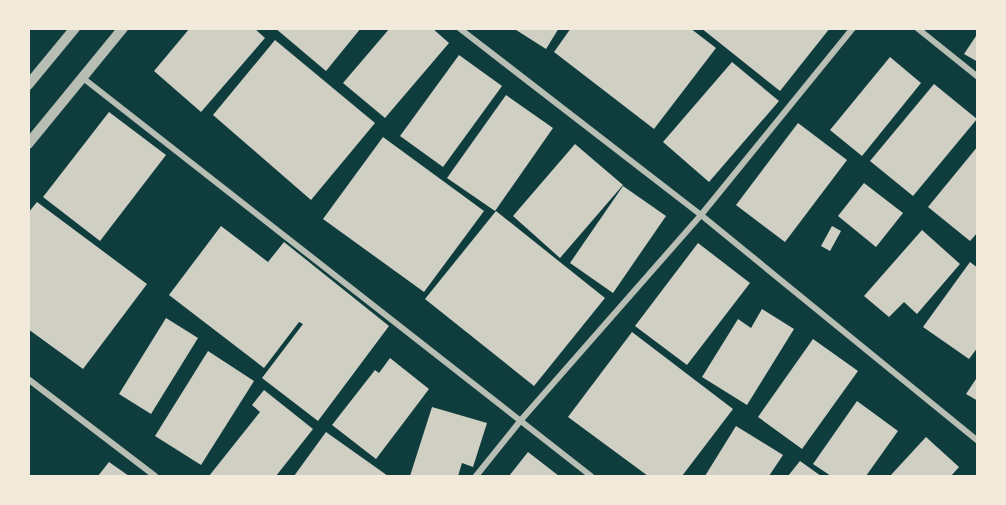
<svg xmlns="http://www.w3.org/2000/svg" width="1006" height="505" font-family="Helvetica,sans-serif">
  <style>
    .building { fill: #cfcfc3 }
    .lines { fill: none; stroke-linecap: round; stroke-linejoin: round }
    .minor { stroke: #b8beb3; stroke-width: 6 }
    .tertiary { stroke: #b8beb3; stroke-width: 10 }
  </style>
  <rect width="100%" height="100%" fill="#0f3d3e"/>
  <g class="building">
    <path d="M190,28H254L265,38L201,112L154,71Z"/>
    <path d="M275,28H361L326,71Z"/>
    <path d="M390,28H432L449,43L385,118L343,83Z"/>
    <path d="M513,28H559L546,49Z"/>
    <path d="M571,28H690L716,48L654,129L554,52Z"/>
    <path d="M701,28H830L780,91Z"/>
    <path d="M978,33V62L964,54Z"/>
    <path d="M275,40L375,123L311,200L213,115Z"/>
    <path d="M459,55L502,86L443,167L400,136Z"/>
    <path d="M890,57L921,83L862,156L830,130Z"/>
    <path d="M732,62L779,101L709,182L663,142Z"/>
    <path d="M934,84L977,119L913,196L870,161Z"/>
    <path d="M506,95L553,128L495,211L447,178Z"/>
    <path d="M109,112L166,155L100,241L43,197Z"/>
    <path d="M798,123L847,160L785,242L736,205Z"/>
    <path d="M383,137L484,211L424,292L323,219Z"/>
    <path d="M575,144L623,185L560,258L513,216Z"/>
    <path d="M978,146V232L970,241L928,207Z"/>
    <path d="M864,183L903,213L876,247L838,216Z"/>
    <path d="M623,186L666,216L613,293L570,263Z"/>
    <path d="M37,202L147,284L83,369L28,329V213Z"/>
    <path d="M496,211L605,298L534,386L425,299Z"/>
    <path d="M221,226L268,262L284,242L389,326L318,421L262,378L303,324L299,322L264,368L169,295Z"/>
    <path d="M832,226L841,231L830,251L821,246Z"/>
    <path d="M922,230L960,264L917,314L904,302L889,317L864,296Z"/>
    <path d="M698,243L750,283L687,365L635,326Z"/>
    <path d="M970,262L978,268V347L969,359L923,327Z"/>
    <path d="M762,309L794,329L747,405L702,377L738,319L751,328Z"/>
    <path d="M166,318L198,338L151,414L119,394Z"/>
    <path d="M632,332L733,409L682,476H648L568,417Z"/>
    <path d="M813,339L858,371L802,449L758,417Z"/>
    <path d="M208,351L254,381L201,465L155,436Z"/>
    <path d="M390,358L429,389L376,459L332,425L375,370L379,373Z"/>
    <path d="M978,376V401L966,394Z"/>
    <path d="M264,390L313,429L276,476H209L260,412L252,405Z"/>
    <path d="M857,401L898,431L866,476H831L813,464Z"/>
    <path d="M432,407L487,423L473,467L462,463L458,476H410Z"/>
    <path d="M736,426L783,455L769,476H705Z"/>
    <path d="M326,432L388,476H294Z"/>
    <path d="M926,437L959,467L951,476H890Z"/>
    <path d="M528,452L559,476H509Z"/>
    <path d="M800,461L821,476H788Z"/>
    <path d="M109,462L129,476H98Z"/>
  </g>
  <g class="lines">
    <g class="minor">
      <path d="M459,28L701,215L978,441"/>
      <path d="M917,28L978,77"/>
      <path d="M83,78L591,476"/>
      <path d="M28,379L155,476"/>
      <path d="M476,476L521,420L701,215L853,28"/>
    </g>
    <g class="tertiary">
      <path d="M28,85L75,28"/>
      <path d="M28,144L123,28"/>
    </g>
  </g>
  <rect width="1006" height="505" fill="none" stroke="#f1e9da" stroke-width="60"/>
</svg>
